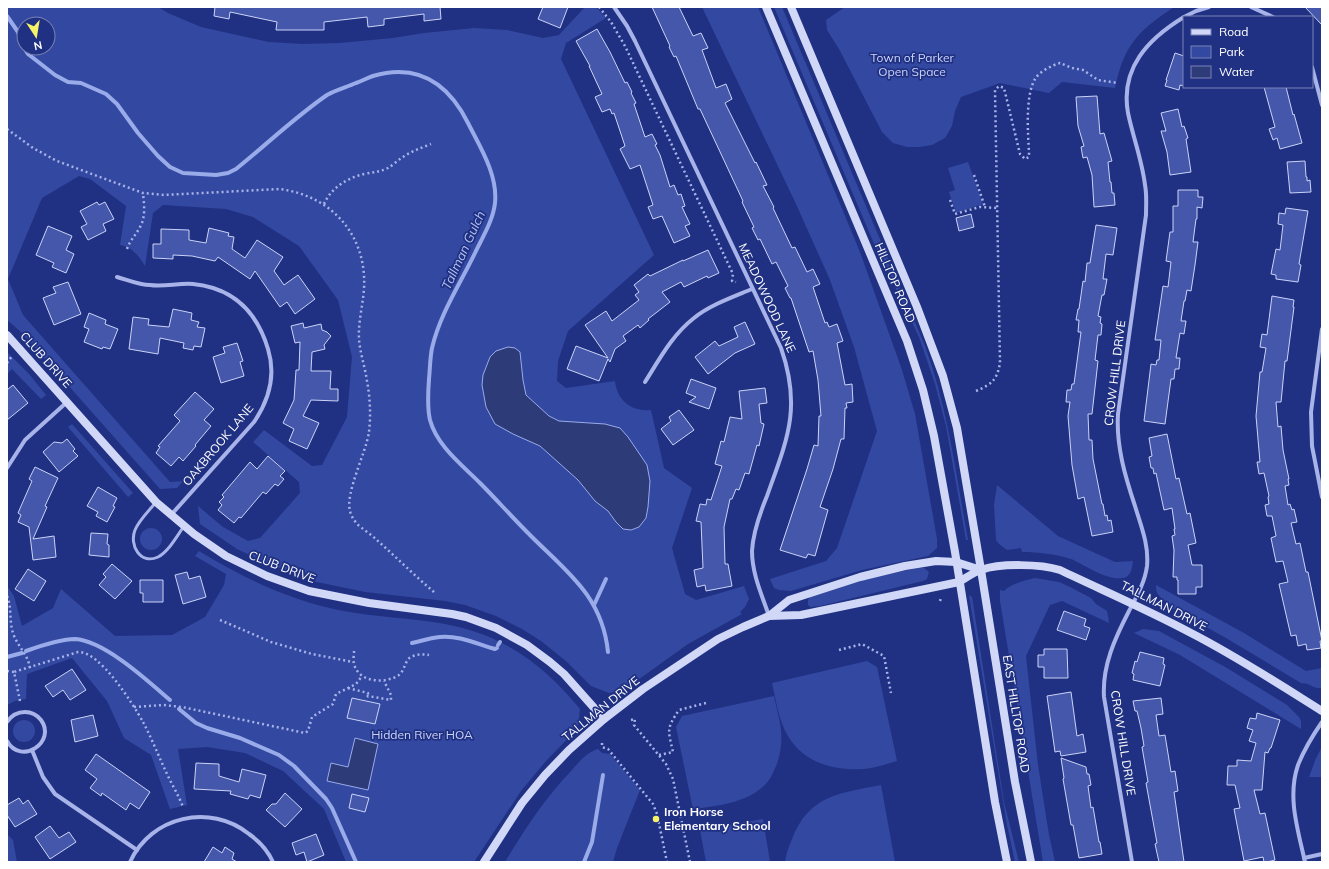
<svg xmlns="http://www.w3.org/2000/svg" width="1329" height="869" font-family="Mulish,sans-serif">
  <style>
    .green { fill: #3348a1; fill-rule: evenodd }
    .water { fill: #2e3b79; stroke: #9aabea }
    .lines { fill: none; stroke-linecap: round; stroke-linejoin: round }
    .stream { stroke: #9aabea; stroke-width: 4 }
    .building { fill: #4457aa; stroke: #cbd3f7 }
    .path { stroke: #a7b3e9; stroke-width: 2.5; stroke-dasharray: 2 3; stroke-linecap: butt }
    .lane { stroke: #a7b3e9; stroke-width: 3 }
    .street { stroke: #a7b3e9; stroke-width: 4 }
    .secondary { stroke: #d1d8f7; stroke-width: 8 }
    .poi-dot { fill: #f7f267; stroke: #203183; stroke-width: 1.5 }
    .labels { text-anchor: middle; stroke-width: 3.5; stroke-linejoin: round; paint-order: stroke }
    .park-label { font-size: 12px; fill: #cbd3f7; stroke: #203183 }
    .street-label { font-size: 12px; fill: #fff; stroke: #203183 }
    .poi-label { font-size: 12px; font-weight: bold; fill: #fff; stroke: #203183; text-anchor: start }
    .water-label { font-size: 13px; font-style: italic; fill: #b2bef0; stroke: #203183 }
  </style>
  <rect width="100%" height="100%" fill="#203183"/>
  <g class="green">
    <path d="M7,7H158L168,13L201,27L269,42L303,44L339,43L393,38L424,33L474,28L507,30L543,38L559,35L585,7H596L606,18L566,43L561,59L654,255L568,331L558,361L557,381L566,388L615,381C617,401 632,412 651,410L664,468L692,488L672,548L685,594L696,600L744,586L749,599L745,607L740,612L742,614L688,644L624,690L609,693L591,686L567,662L541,641L522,629L496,616L465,605L445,601L365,592L312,581L260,560L237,549L200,524L198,506L223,527L248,541L260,538L300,493L299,482L253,442L264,430L312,466L322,465L347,417L352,357L338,300L299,246L253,217L226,209L163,205L153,213L145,266C139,256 132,247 120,245L126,206L90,179L79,176L42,198L8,279L23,315L170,482L183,481L177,488L160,489L21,332L7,320ZM24,24H48V48H24Z"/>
    <path d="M702,7H758L860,252L902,370L915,414L937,539V548L928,556L862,570L791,591L779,590L774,588L770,579L826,561L837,548L877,431L854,347L830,280L796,204Z"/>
    <path d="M774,7H782L925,346C948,409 956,474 968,540H966L946,426L935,384L919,337L872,239Z"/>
    <path d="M845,7H1174C1138,31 1124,45 1115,88L1062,82L1049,93L1000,83L961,97L955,111L952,126L945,138L932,145L919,147H907L893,143L882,132L839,49L827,30L826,20Z"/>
    <path d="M968,162L983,204L956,213L949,192L955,190L948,168Z"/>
    <path d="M7,352L29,374L46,395L41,399L12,369L7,374Z"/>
    <path d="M72,424L133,493L128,497L68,427Z"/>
    <path d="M997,485L1058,536L1115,562L1133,561C1132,568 1131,577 1123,578C1107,581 1085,565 1071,559C1055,554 1039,552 1022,552L1021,548L1007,550L999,544L996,540L994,505Z"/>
    <circle cx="151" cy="539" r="11"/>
    <path d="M199,551C240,576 279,595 325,607C361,616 397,617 433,622C497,631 540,660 580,709L578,728L546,761L521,791L474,862H346L324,809L283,771L245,753L207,747L178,749L187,805L170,809L151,755L124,738L107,701L72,658L27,674L26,699L15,701L7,705V586L14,596L22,626L53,608L61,589L115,636L172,635L205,617L224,585L226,574L195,556Z"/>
    <path d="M918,568H924L929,572L927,579L923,581L820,606L810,607L808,605V600L810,597L868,578Z"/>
    <path d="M1035,578L1059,582L1070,587L1091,598L1096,604L1107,611L1108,616L1109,623L1062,601L1050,605L1026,656L1038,765L1049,835L1055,862H1043L1000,601V590L1004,591C1010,584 1026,580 1035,578Z"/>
    <path d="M1156,585L1244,633L1306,671L1322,668V688C1312,689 1311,683 1301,683L1226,638L1172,608C1168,598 1155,600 1156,585Z"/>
    <path d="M969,595L972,597L1004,802L1019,862H1015L1007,825Z"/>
    <path d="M1143,629L1159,631L1227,668L1287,705L1299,717L1301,721V729L1180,655L1134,633Z"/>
    <path d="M867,661L877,667L897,761C886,764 875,768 864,769C834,771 804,763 788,736C779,721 776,701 772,683Z"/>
    <path d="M774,696C776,707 780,719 781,730C782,742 781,754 776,766C774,770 772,776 769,780C753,802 718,806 693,809L676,727L682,716Z"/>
    <circle cx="24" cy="731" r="11"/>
    <path d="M1322,747V777H1309L1316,758Z"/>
    <path d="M598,749L602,753L610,754L640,790L617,848L613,862H505C525,829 545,798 572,770C579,762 587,752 598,749Z"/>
    <path d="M881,785L895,862H785C786,854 789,846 792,839C809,795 840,793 881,785Z"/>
    <path d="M763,819L770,862H706L700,830Z"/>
    <path d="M7,834L13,840L17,862H7Z"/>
  </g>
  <g class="water">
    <path d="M508,347L515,348L520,352L523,380L526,395L549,416L559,421L605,424L620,428L628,437L647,465L650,481L648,507L646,518L639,527L631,530L623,529L616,522L608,511L595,501L578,480L540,446L513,434L495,424L486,407L482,385L483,375L490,357L496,351Z"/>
    <path d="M355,738L378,744L368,790L327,781L331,763L348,767Z"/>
  </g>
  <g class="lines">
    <g class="stream">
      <path d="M7,16L18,32L24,48"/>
      <path d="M24,48L28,54L55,75L68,82L81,83L106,94L117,104L138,133L158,156L170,167L183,173L216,175L228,173L236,169C266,145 295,117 327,95C336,90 347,87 356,83C362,81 367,78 373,76C418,63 448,83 468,123C480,147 498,175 495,203C493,221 482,238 475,253C460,284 440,314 432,348C430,358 430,369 429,379C428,392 427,407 430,420C437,446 462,465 480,483C496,499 511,516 527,532C564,570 602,594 608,652"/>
      <path d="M594,605L606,579"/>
      <path d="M412,643C421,641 430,638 440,637C458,635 477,644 495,649L497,648"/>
      <path d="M498,645L500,642"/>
      <path d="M26,651C40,646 60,639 75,639C105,641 148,681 170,700"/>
      <path d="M7,657L22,653"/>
      <path d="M179,709L196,723L207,728L240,738L279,755L294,766L326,799L332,808L356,862"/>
      <path d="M584,862L592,842L603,775"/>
    </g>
  </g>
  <g class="building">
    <path d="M215,7H440L441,19L424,21V14L384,19V25L368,27L367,17L324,22V30H276L277,22L230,12L229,19L214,16Z"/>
    <path d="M543,7H568L560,28L538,19Z"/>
    <path d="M652,7H679L693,36L701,33L708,48L702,50L716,88L726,84L732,99L725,103L755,163L756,162L767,185L763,186L774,207L773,208L792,248L795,247L807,272L813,269L820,284L813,287L825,323L827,322L829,327L837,324L843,341L837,343L845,385L852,384L853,402L846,403L847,408H845L844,439H841L833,469L820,507L828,510L815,556L808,554L806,558L780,550L807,469L814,445L818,446L819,416H821L818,380L813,351L809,352L791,298H790L785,288L788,286L776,262L772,264L760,239L758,240L752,228L754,227L742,202L743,201L700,109H698L676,56L674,57L669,47L670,46Z"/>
    <path d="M1305,7H1322V25Z"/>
    <path d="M597,29L610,52L625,83L627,82L632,92L631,93L636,103L634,104L645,137L652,134L657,144L655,145L660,155L670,187L674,185L678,195L681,194L685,206L682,207L690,224L685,226L690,236L674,243L662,216L653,219L648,207L653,205L640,165L630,169L620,149L625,146L614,113L612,114L610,109L602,112L595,97L602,94L589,66H590L576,41Z"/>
    <path d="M1175,53L1184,56V86L1180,85L1179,90L1165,86L1167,80H1166Z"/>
    <path d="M1264,87H1286L1293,115L1294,114L1302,143L1280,149L1277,138L1273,140L1269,129L1275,127Z"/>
    <path d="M1097,96L1100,134L1104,133L1112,161L1108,162L1110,182H1111L1112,193H1114L1115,205L1094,207L1092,175L1087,157L1083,158L1081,147L1084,146L1078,126L1076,97Z"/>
    <path d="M1178,109L1182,127L1184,126L1188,138L1186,139L1191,172L1170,175L1167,152L1161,131H1166L1161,113Z"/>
    <path d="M1305,161L1306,177H1307V181L1310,180L1311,192L1290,193L1287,162Z"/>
    <path d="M1178,190H1198V197H1203L1202,208L1197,207V219H1196L1193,242H1198L1195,265L1191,291L1187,290L1185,301H1184L1181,321H1186L1184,334L1180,333L1176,358H1180L1179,369H1175L1174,379H1171L1165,424L1144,421L1151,364L1156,365L1157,360H1159L1161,340H1155L1163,286L1168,287L1171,262L1166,261L1170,232H1173V206H1178Z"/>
    <path d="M97,202L99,205L105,202L114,219L103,224L106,231L88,240L81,227L87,224L80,211Z"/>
    <path d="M1286,208L1308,211L1299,264L1301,265L1298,282L1276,279V275L1271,274L1276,249L1280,250L1283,225L1278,224L1279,213L1285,214Z"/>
    <path d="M971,214L974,227L959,231L956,218Z"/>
    <path d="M1096,225L1117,228L1113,255L1106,254L1103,279H1107L1104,295H1102L1098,316L1101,317L1100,323L1102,324L1101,335H1098L1095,360L1098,361L1092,414H1088L1089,440H1092L1093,459L1102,504H1103L1105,516L1107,515L1108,521L1111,520L1113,532L1092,536L1084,497L1078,499L1072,465L1068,416L1070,402H1066L1067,390H1071L1072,384H1074L1081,332H1078L1079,320H1076L1078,309H1079L1083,281L1085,282L1087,263H1090Z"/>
    <path d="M48,226L72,236L66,250L74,254L66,273L52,267L54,263L36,255Z"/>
    <path d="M209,228L229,233L228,236L234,237L232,249L245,258L257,240L283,257L274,271L284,285L298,275L315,299L295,314L287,302L280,307L255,271L250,279L218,257L215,261L192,256L173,255V259L153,258V244H161V229L189,230V240L206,243Z"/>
    <path d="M708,250L719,273L708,278L707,276L684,287L681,282L662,292L670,302L648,319L649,320L640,328L638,325L623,336L626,341L615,349L610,362L608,359L599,381L567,369L576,346L608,358L585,325L606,311L612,321L639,300L635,295L639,292L634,285L648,274L650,276L683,260V261Z"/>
    <path d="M68,282L81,314L54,325L43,298L56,293L53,287Z"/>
    <path d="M1272,296L1294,300L1293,307H1294L1287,361H1285L1281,402H1276L1278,427L1281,426L1283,450L1289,479H1288L1289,485L1285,486L1288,505L1290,504L1292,510L1294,509L1297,522L1291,523L1296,544L1300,543L1306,572H1308L1322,641H1320L1321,648L1307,650L1306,644L1298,646L1296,635L1291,636L1279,584L1288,582L1283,561L1276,562L1271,538L1276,536L1272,516H1267L1265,505L1269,504L1268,497L1269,496L1264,473L1259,474L1257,462H1260L1256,416L1260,372H1262L1266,348L1260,347L1262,334L1267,335Z"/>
    <path d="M173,309L192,313L191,320L199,322L197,327L205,328L201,347L194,346L193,350L183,348L184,343L160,338L158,354L129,349L133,317L149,319L148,325L169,327Z"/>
    <path d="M89,313L106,320L105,324L118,329L110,349L103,347L102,349L84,342L89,329L84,327Z"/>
    <path d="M745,322L755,344L735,353L708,374L695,357L715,341L719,346L738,337L734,327Z"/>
    <path d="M303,323L304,328L321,324L322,330L327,332L331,336L324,345L325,349L312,352L311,371H331L330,389H338V401L311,400L303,416L319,423L307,449L289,441L294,429L283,423L294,400L296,370H299L300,342L295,343L291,326Z"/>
    <path d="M237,343L243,361L240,362L244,376L221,383L213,357L225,353L223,347Z"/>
    <path d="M691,379L716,388L709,409L689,402L696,397L686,393Z"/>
    <path d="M13,385L28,403L7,420V390Z"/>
    <path d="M765,388L767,403L759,404L761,423L764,424L759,446L757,445L749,474L745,473L739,490L736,489L732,499H730L724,527L725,564H728L732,586L706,591L705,585L697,587L694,570L703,568L701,522L696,521L700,504L706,505L707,499L711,500L722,466L715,464L721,441L724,442L730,417L742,419L739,391Z"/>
    <path d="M195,392L214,409L204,420L211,426L195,445L196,446L183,461L179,457L171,466L156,453L160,447L158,446L180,421L174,415Z"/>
    <path d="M679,410L694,430L673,445L661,429L671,421L669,417Z"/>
    <path d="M1167,434L1176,479L1179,478L1187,514L1190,513L1196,543L1188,545L1192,565H1202V587H1196V594H1178V580H1177V577H1173L1174,550L1172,536L1175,535L1174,529H1175L1172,508L1164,510L1156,473L1154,474L1153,468H1151L1149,457L1152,456L1149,438Z"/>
    <path d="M67,439L75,449L73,451L78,456L59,472L43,452L54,442L62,443Z"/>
    <path d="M268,456L285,471L280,476L284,479L278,486L275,484L266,494L263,492L241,518L239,517L234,523L218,510L222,505L219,502L224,497L222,495L250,462L257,469Z"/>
    <path d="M35,467L58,478L45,506L47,507L33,539L54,536L56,557L33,560L29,527L18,522L21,515L18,513L32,481L29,479Z"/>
    <path d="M98,487L117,498L113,506L115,507L107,522L96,516L98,512L87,506Z"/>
    <path d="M91,533L108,534L107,544L109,545V557L89,555Z"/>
    <path d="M112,564L132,581L115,599L99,585L106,577L103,574Z"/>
    <path d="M28,569L46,581L34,601L15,589Z"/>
    <path d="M187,572L189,579L200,576L206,597L183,604L175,575Z"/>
    <path d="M140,580H163V602H143V593H140Z"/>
    <path d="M1064,611L1086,619L1084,626L1090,628L1086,640L1057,630Z"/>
    <path d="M1044,649H1067L1068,678H1044V667H1038V655H1044Z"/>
    <path d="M1140,652L1164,658L1163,664L1165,665L1160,686L1133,680L1134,674L1132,673L1135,661L1137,662Z"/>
    <path d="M72,669L86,690L70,700L63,690L53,697L45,686Z"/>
    <path d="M1071,692L1077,736L1083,734L1086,752L1061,756L1060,751L1055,752L1047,696Z"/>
    <path d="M352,698L380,704L375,724L347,718Z"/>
    <path d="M1161,698L1163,714L1156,715L1159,736L1165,735L1171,772L1175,771L1178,791L1174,792L1184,862H1159L1155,844L1157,843L1146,783L1148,782L1142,747L1144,746L1141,728L1137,711H1135L1133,701Z"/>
    <path d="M1257,713L1280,720L1271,748H1270L1268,753L1265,752L1262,790H1254L1260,814L1265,813L1275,860L1267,862H1264L1263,857L1244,861L1234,809L1240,808L1235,785H1227L1228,766H1237V760L1251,761L1256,743L1249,741L1253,730L1247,728L1250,718L1256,719Z"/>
    <path d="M93,715L98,736L75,742L71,720Z"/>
    <path d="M96,754L150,792L139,809L130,803L126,810L102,793L101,796L90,788L97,779L85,770Z"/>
    <path d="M1061,758L1086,767L1087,774H1089L1091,785L1088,786L1091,808L1093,807L1099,842H1100L1102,854L1079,858L1073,825H1071L1063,779L1064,778Z"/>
    <path d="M196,763L219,764V776L239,782L242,769L266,775L260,798L250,795L248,799L230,794L231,791L194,789Z"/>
    <path d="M285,793L302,809L285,827L266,810L272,804H276Z"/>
    <path d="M352,794L369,798L365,812L349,808Z"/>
    <path d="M19,798L23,804L28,800L37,814L15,827L7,815V805Z"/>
    <path d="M50,826L59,838L69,832L76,842L50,859L35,837Z"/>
    <path d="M316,834L324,855L307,862L304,852L296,855L292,843Z"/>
    <path d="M213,847L222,853L225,847L234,853L232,859L237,862H204Z"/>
  </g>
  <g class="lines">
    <g class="path">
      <path d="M599,7L611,22L625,46L733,274L732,281L736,282"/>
      <path d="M7,129L33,148L57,161L143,193L164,195L279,189C331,195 367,235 364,288C363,305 358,322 359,339C360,353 365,367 367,381C370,397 371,415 369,432C366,453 345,493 350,511C351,516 354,520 357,524C364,530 372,535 378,541C397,558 415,576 434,592"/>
      <path d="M974,175L985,207"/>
      <path d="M950,200L955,214L980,207L997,208"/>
      <path d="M324,204C331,188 347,178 364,174C373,172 380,172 388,168C393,165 398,160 403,157C412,151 421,148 431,144"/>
      <path d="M127,249C130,240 136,235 140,227C146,217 144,204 143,193"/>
      <path d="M7,363L12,356"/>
      <path d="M976,391C992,384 997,380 1000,363L995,90L999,86L1004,88L1020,154L1025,159L1029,157V153C1028,134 1025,96 1035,79C1039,72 1052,65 1060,63L1072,68L1083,70L1098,80L1118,83"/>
      <path d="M7,596C12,607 9,621 13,633C17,646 28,654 30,668"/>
      <path d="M940,601L941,598"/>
      <path d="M220,620L271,642L312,654L353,662"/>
      <path d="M839,650L862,644L884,656L891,693"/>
      <path d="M354,651C354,655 353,660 354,664C359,683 385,684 399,675C405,670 405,660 411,657C417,654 423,654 429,655"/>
      <path d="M7,671L14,672"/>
      <path d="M348,688L368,693V696"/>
      <path d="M367,697L368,696L391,700V695L384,681"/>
      <path d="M20,701L14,672L78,652C100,651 133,704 143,722C152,739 159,757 167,774C172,785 179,796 183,807"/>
      <path d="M134,707L163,705L182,707L305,733L308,731L312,717L333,704L336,694L356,684L362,676"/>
      <path d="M631,720L635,719L634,725L666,764L673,779L690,862"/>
      <path d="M602,743V747L608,749L653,804L657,814L667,862"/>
      <path d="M659,755L673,752C668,730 666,729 679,710L706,703"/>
    </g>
    <path class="lane" d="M156,502C149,511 139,520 135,530C129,545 140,565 158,557C169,551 177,536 184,526"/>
    <g class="street">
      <path d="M614,7L627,26L635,41L781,348C802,408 787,440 767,496C760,513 753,532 752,551C752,574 762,595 769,616"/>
      <path d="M1251,7L1273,17"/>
      <path d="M1184,17L1196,11L1209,7"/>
      <path d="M1312,67L1322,105"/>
      <path d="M117,277C128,280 139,285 150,285C164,287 178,283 193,284C233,288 257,312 268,349C276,375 269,400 254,422L171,515"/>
      <path d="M1322,329L1311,412L1312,446L1322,497"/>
      <path d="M645,382C659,360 672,335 694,318C710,305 733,297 752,289"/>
      <path d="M7,468L25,440L67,402"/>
      <path d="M7,722C11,716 17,712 25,712C31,712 37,715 41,720C57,742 21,766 7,741"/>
      <path d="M32,750L43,777L55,794L137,850"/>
      <path d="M1304,858L1322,854"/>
      <path d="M130,862C151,816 210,803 249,834C259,841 268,851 273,862"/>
      <path d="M1132,862L1104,697C1102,666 1115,638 1129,611C1137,596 1145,582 1147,566C1149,545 1141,526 1135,506C1125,476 1116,446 1118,414L1146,215C1146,205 1147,195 1145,185C1142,160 1133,137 1128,113C1120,68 1148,39 1184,17"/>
      <path d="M1305,862C1298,830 1287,797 1298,765C1304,750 1313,735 1322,722"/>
    </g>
    <g class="secondary">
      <path d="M766,7L893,308L907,341L923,390L934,436L955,552L995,802L1007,862"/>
      <path d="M791,7L917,307L943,376L957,428L981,570L1015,782L1031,862"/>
      <path d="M7,335L156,502L194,534L226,556L267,576L309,591L369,603L452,614L466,617L496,628L527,645L550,662L564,674L604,719"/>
      <path d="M769,616L801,615L959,582C966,578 974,572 981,570C1000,563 1041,564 1060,570C1104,591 1148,610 1191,633C1236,656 1279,684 1322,711"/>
      <path d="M484,862L522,803L545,775L569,750L604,719L643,689L718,639L743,627L769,616L789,600L860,577L905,566L936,561L956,562L981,570"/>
    </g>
  </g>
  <circle class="poi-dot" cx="656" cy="819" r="4"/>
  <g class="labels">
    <g class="park-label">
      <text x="912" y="62">Town of Parker<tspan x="912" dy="14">Open Space</tspan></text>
      <text x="422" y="739">Hidden River HOA</text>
    </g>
    <g class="street-label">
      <text transform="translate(895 283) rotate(67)" y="4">HILLTOP ROAD</text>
      <text transform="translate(767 298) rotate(65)" y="4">MEADOWOOD LANE</text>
      <text transform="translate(46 360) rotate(48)" y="4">CLUB DRIVE</text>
      <text transform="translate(1115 373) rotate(-83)" y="4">CROW HILL DRIVE</text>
      <text transform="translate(218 445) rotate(-50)" y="4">OAKBROOK LANE</text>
      <text transform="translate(282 567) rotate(21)" y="4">CLUB DRIVE</text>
      <text transform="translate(1164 606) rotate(27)" y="4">TALLMAN DRIVE</text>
      <text transform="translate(601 709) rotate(-39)" y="4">TALLMAN DRIVE</text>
      <text transform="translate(1016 714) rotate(81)" y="4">EAST HILLTOP ROAD</text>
      <text transform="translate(1123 743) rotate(81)" y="4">CROW HILL DRIVE</text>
    </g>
    <g class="poi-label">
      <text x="664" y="816">Iron Horse<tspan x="664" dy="14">Elementary School</tspan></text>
    </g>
    <g class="water-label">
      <text transform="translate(463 250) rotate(-65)" y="5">Tallman Gulch</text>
    </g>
  </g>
  <rect width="1329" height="869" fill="none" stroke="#ffffff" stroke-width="16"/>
  <rect x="1183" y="16" width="130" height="72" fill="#203183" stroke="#7983b5"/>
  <rect x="1191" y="29" width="20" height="6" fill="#d1d8f7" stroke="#7983b5"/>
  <text x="1219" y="36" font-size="12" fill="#ffffff">Road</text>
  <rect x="1191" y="46" width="20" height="12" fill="#3348a1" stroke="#7983b5"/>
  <text x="1219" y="56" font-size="12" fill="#ffffff">Park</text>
  <rect x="1191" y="66" width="20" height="12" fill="#2e3b79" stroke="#7983b5"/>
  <text x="1219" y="76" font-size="12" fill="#ffffff">Water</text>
  <g transform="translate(36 36) rotate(168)"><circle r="19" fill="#203183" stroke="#7983b5"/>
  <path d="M0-3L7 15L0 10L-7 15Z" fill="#f7f267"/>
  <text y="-6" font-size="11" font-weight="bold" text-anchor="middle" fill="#ffffff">N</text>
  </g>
</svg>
